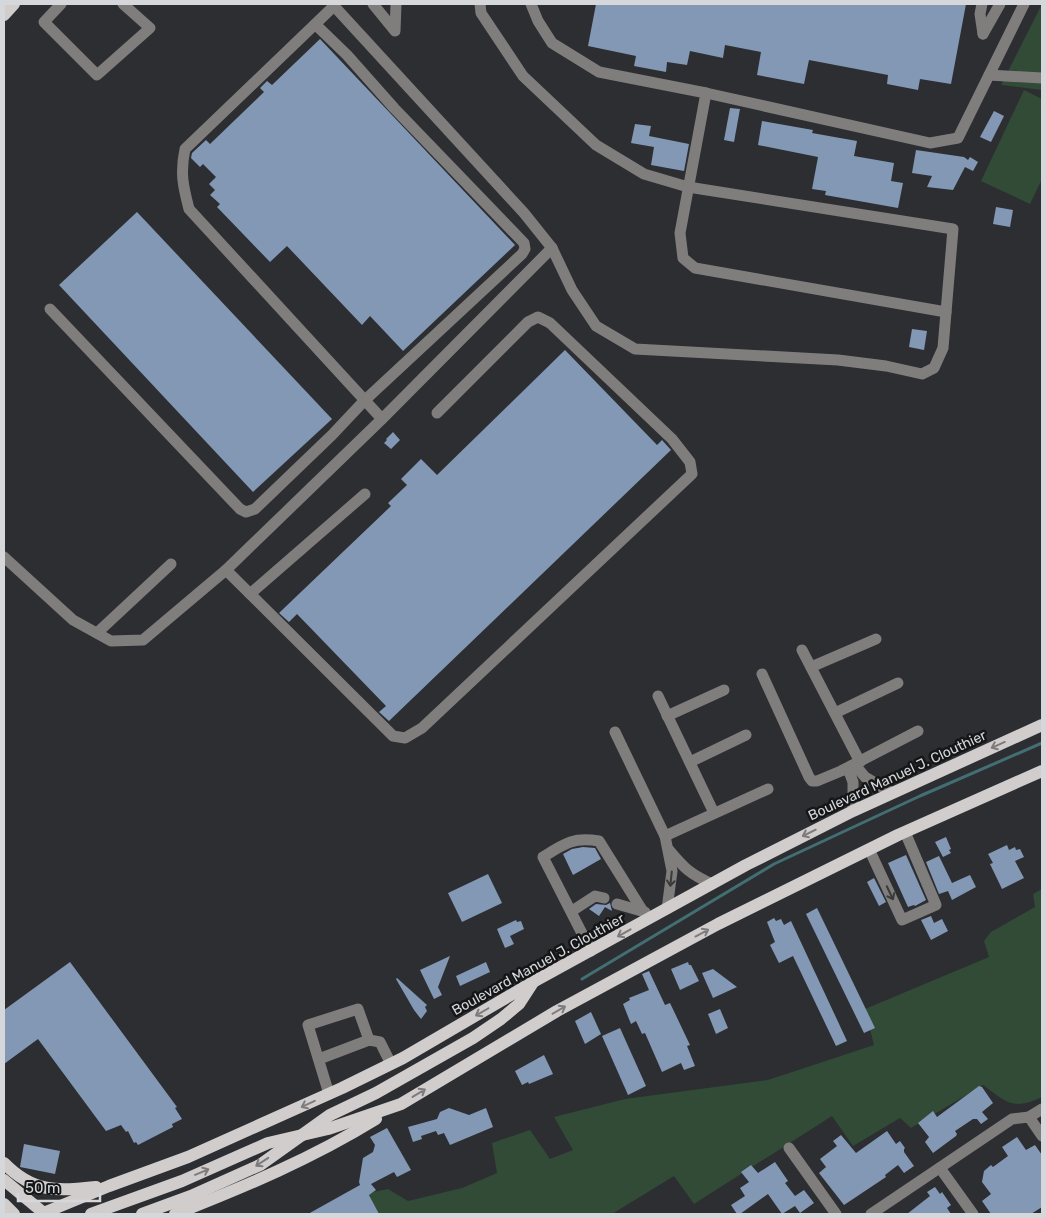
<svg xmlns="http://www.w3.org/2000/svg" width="1046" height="1218" font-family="Rubik,sans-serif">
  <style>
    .green { fill: #314b37 }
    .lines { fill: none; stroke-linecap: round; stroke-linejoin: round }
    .stream { stroke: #436e73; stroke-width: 3 }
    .building { fill: #8398b4 }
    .minor { stroke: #807d7d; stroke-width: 11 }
    .major { stroke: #d2cdcd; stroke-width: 12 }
    .oneway { stroke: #7d7b7c }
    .oneway2 { stroke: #3a3a3b }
    .labels { text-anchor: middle; stroke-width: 5; stroke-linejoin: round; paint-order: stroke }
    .street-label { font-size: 14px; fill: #d6d7da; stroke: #151618 }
  </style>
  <rect width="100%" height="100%" fill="#2c2e32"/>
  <g class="green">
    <path d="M1042,4V90L1001,85Z"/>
    <path d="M1024,90L1042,99V179L1030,204L981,181Z"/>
    <path d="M1042,889V1097C1013,1111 1006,1102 983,1085L911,1128L900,1118L853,1146L832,1116L694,1204L674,1176L612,1214H377L369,1193L388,1189L408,1201L462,1188L497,1173L492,1143L530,1130L550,1159L573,1150L554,1117L625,1099L768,1080L874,1045L865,1009L989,957L984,941L991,932L1035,907L1033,894Z"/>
  </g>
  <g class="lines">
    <path class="stream" d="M582,979L774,864L920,796L1042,743"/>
  </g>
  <g class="building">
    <path d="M596,4H966L951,84L920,79L918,90L887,84L888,75L809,60L804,84L757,75L761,52L725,45L723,58L690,51L687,65L667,62L666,72L634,66L636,56L588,46Z"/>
    <path d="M320,39L515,245L403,351L370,316L362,325L287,246L270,262L217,207L220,204L210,195L215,190L209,184L216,177L203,164L200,167L191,158L192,153L206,140L210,144L264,92L260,88L267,81L272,85Z"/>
    <path d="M730,108L740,109L734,142L724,140Z"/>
    <path d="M994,111L1004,116L991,142L980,137Z"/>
    <path d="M762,121L813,130L812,133L857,141L854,156L894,163L891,181L903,183L898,208L825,195L826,191L812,189L818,157L758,145Z"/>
    <path d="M635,124L651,126L649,136L689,144L684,171L651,165L654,147L631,143Z"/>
    <path d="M916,150L964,157L968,160L970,157L978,162L973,171L965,167L953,190L927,187L932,176L912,173Z"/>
    <path d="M996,207L1013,210L1010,227L993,224Z"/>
    <path d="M137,212L332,419L253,492L59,285Z"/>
    <path d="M912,329L927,331L924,350L909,347Z"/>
    <path d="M565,350L657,445L662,440L671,450L389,721L379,712L386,706L297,614L289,622L279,613L391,506L388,503L407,485L401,479L421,459L437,475Z"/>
    <path d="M393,432L400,440L391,449L384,443L387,440L386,439Z"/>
    <path d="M946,837L951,849L949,850L951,853L943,857L935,842Z"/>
    <path d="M1007,845L1009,850L1015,847L1016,850L1020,849L1024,857L1015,861L1024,878L1002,889L990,864L993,863L988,854Z"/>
    <path d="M583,847L595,848L601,859L573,875L563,854L572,849Z"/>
    <path d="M906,855L926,900L915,906L914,905L908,907L888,863Z"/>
    <path d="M939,856L952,883L970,875L976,887L952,900L948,891L939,894L926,862Z"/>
    <path d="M488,874L502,903L462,922L448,893Z"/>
    <path d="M874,878L886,902L879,906L867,882Z"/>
    <path d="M610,903L612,911L605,907L599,916L589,909L596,904L606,905Z"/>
    <path d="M817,908L875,1028L864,1033L806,914Z"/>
    <path d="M931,916L934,923L942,919L948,931L931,940L921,920Z"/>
    <path d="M774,918L776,921L781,919L784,925L791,921L847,1041L836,1046L793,956L779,963L770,945L775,942L767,922Z"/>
    <path d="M516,920L517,922L521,921L524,929L510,936L514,944L505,948L497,929Z"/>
    <path d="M450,956L438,987L442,995L434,999L420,970Z"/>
    <path d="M70,962L177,1107L175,1108L182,1119L172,1124L173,1127L138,1145L136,1142L134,1143L128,1131L126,1132L121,1125L106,1131L38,1039L4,1064V1010Z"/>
    <path d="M486,962L490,972L460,986L456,976Z"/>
    <path d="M688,962L689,965H691L699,981L680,990L671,969Z"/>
    <path d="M713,969L737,987L713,998L702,973Z"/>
    <path d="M649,971L665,1005L670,1003L690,1045L687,1046L695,1066L684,1070L681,1063L662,1072L645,1033L642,1034L636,1021L631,1024L623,1004L630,1000L629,998L649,990L642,974Z"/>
    <path d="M397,978L427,1005L425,1007L427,1011L421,1019L414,1010L396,979Z"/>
    <path d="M720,1009L728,1028L716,1034L708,1014Z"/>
    <path d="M591,1012L601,1034L585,1044L575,1021Z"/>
    <path d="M620,1028L646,1086L628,1095L602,1036Z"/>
    <path d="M544,1055L553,1074L529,1084L528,1082L522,1085L515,1071Z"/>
    <path d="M979,1086L982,1087L993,1103L982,1112L988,1119L981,1124L977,1119H973L955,1131L957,1134L956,1136L933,1153L925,1142L929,1137L918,1123L933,1111L937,1117Z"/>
    <path d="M449,1108L469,1115L486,1108L493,1127L450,1145L444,1133L438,1135L436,1131L421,1136L422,1139L413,1142L408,1127L437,1119L440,1112Z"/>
    <path d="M387,1128L411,1170L397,1177L394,1172L371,1184L376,1190L369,1195L379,1214H308L360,1185L359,1182L363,1158L373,1152L375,1145L370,1137Z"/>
    <path d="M887,1131L896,1144L900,1141L905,1148L904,1149V1152L914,1166L904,1173L898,1165L885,1175L886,1177L844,1205L819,1173L826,1167L820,1159L837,1146L833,1141L841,1135L856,1153Z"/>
    <path d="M1017,1137L1026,1150L1035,1145L1042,1155V1207L1031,1214H991L982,1201L991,1194L982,1182L984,1171L991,1165L993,1167L1008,1156L1002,1147Z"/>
    <path d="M24,1144L60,1151L55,1174L20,1167Z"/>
    <path d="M775,1162L788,1181L785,1183L795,1196L804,1190L814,1203L800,1213L795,1206L782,1214L768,1194L740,1214H737L731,1205L745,1196L740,1188L749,1182L741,1172L751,1165L758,1173Z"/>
    <path d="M935,1187L940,1194L942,1192L951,1205L947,1208L951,1214H907L930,1196L927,1192Z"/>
  </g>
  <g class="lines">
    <g class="minor">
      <path d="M61,4L44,22L97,75L150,28L123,4"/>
      <path d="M373,4L395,31L396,4"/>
      <path d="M480,4L481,13L523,76L596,145L644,174L688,187L953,229L943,348L934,368L922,374L886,366L838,360L635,349L596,326L572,290L552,248"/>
      <path d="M531,4L538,21L552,43L599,72L706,93L680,233L683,258L695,268L946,312"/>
      <path d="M982,4L980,14L983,34"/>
      <path d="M334,6L185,149C180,173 183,186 189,209L382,419"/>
      <path d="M983,34L1000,4"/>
      <path d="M989,75L1042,78"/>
      <path d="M706,93L930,143L958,138L1024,4"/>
      <path d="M50,309L240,509L246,512L255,509L332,435L364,401L522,254L525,249L524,243L394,108L347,55L316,25"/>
      <path d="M4,557L73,620L111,641L143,640L226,570L382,419L552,248L524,213L334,6V4"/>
      <path d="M226,570L393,736L405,738L422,728L692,474L690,462L672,439L550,323L538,317L528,322L437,413"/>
      <path d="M250,594L365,494"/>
      <path d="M97,633L171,564"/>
      <path d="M802,650L860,762"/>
      <path d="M811,667L876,639"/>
      <path d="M762,674L809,777L812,781H817L841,771L918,731"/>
      <path d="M658,696L714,813"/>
      <path d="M835,713L898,683"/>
      <path d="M667,716L724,690"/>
      <path d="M615,732L665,836L672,871L667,909"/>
      <path d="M690,762L746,735"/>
      <path d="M853,811V782L850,774L851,766L860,771L865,777L892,793"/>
      <path d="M665,836L768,789"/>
      <path d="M869,849L902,920L936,905L905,832"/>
      <path d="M669,850C684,868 690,874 712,884"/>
      <path d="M617,904L645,912"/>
      <path d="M572,911L595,896L604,898"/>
      <path d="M591,951L543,857C565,843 573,837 599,841L642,910"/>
      <path d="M319,1059L369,1040L380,1042L391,1064"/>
      <path d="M329,1094L308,1025L358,1009L369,1040"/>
      <path d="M1029,1117L1042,1136"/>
      <path d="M789,1148L836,1214"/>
      <path d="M940,1168L973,1214"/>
      <path d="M871,1214L1012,1119L1029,1117L1042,1109"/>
    </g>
    <g class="major">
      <path d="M4,15L14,4"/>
      <path d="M4,1163C33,1193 57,1191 96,1187"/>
      <path d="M4,1180L45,1214"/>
      <path d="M4,1204L14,1214"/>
      <path d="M41,1214L109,1186L188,1157L342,1088L403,1058L533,982L746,865L853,811L1042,725"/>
      <path d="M91,1214L182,1181L268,1143L328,1129L401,1104L557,1011L718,924L898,835L1042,771"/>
      <path d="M142,1214L191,1196L260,1165L330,1115L376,1093L473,1038L501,1019L519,1004L532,984"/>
      <path d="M175,1214C244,1187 313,1158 376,1119"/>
    </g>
  </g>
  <defs><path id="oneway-shaft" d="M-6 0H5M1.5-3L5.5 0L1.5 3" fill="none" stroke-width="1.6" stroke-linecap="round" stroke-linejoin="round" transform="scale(1.25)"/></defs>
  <g class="oneway">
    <use href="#oneway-shaft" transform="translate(998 745) rotate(156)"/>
    <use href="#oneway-shaft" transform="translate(809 833) rotate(154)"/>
    <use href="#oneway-shaft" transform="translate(624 933) rotate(151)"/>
    <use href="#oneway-shaft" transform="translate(702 933) rotate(-28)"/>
    <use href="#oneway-shaft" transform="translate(559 1010) rotate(-30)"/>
    <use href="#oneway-shaft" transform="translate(482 1012) rotate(150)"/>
    <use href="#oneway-shaft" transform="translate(419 1093) rotate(-31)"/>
    <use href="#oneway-shaft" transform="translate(308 1104) rotate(155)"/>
    <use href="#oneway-shaft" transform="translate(262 1162) rotate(147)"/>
    <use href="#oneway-shaft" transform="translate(202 1172) rotate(-23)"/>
  </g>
  <g class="oneway2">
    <use href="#oneway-shaft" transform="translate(671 879) rotate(96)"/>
    <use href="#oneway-shaft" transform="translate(890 893) rotate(65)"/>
  </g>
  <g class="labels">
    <g class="street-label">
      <text transform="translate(897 775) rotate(-25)" y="5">Boulevard Manuel J. Clouthier</text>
      <text transform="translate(538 964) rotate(-29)" y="5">Boulevard Manuel J. Clouthier</text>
    </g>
  </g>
  <rect width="1046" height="1218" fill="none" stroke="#d6d7da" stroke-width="10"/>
  <path d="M18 1193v8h82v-8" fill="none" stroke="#d6d7da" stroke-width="2.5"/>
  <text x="25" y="1193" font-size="15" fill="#d6d7da" stroke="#151618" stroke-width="4" paint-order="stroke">50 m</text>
</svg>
